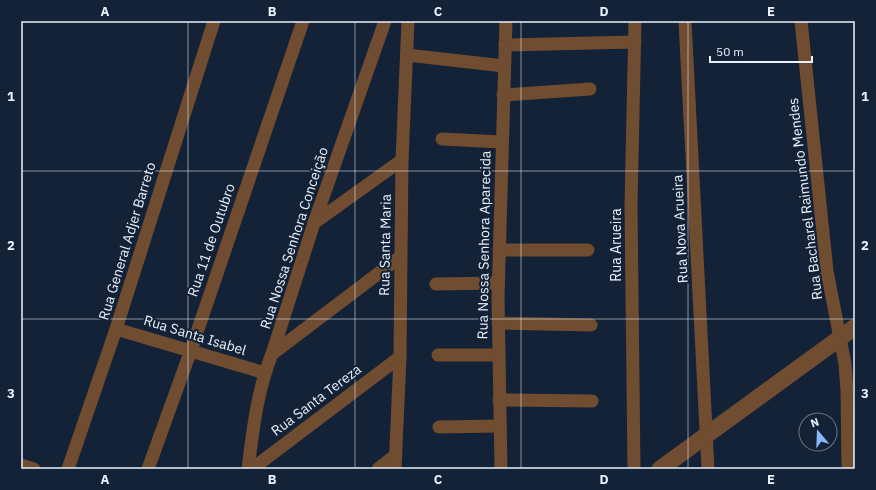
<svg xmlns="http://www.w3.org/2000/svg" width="876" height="490" font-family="'IBM Plex Sans',sans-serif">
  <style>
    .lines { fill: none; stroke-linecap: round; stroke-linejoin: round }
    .minor { stroke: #704c31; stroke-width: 13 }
    .tertiary { stroke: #704c31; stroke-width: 17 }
    .grid { fill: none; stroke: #e9f2fc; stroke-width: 1; stroke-opacity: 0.55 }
    .labels { text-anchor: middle; stroke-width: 4; stroke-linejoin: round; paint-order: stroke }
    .street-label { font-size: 14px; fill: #e9f2fc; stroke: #132236 }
    .neatline { fill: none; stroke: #e9f2fc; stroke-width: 1.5 }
    .grid-label { font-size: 13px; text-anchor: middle; font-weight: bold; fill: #e9f2fc }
  </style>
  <rect width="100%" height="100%" fill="#132236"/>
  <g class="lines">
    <g class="minor">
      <path d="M685,21L708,469"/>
      <path d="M801,21L827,271L845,364L847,391L848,469"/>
      <path d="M505,45L635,42"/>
      <path d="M407,55L504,66"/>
      <path d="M503,95L590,89"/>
      <path d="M442,139L502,142"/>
      <path d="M314,223L402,160"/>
      <path d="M499,250H588"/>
      <path d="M436,284L498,283"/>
      <path d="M498,323L591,325"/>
      <path d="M116,329L265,373"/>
      <path d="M272,354L400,257"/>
      <path d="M438,355H499"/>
      <path d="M499,400L592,401"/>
      <path d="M439,427L500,426"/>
      <path d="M21,465L34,469"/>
      <path d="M68,469L116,329L214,21"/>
      <path d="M148,469L191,350L303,21"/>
      <path d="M248,469C253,430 257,391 272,354L314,223L385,21"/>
      <path d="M252,469L400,357"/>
      <path d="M378,469L396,455"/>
      <path d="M395,469L400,357L402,160L408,21"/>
      <path d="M501,469L498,297L506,21"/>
      <path d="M634,469L631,205L635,21"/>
    </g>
    <path class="tertiary" d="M660,469L855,327"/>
  </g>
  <path class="grid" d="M188,21V469M355,21V469M521,21V469M688,21V469M21,171H855M21,319H855"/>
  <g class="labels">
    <g class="street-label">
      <text transform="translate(805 199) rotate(-97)" y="5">Rua Bacharel Raimundo Mendes</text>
      <text transform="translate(680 229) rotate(-93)" y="5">Rua Nova Arueira</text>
      <text transform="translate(294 238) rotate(-72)" y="5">Rua Nossa Senhora Conceição</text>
      <text transform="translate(211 240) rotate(-71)" y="5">Rua 11 de Outubro</text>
      <text transform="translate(127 241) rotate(-73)" y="5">Rua General Adjer Barreto</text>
      <text transform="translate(385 245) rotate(-89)" y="5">Rua Santa Maria</text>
      <text transform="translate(484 245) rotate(-89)" y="5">Rua Nossa Senhora Aparecida</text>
      <text transform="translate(616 245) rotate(-90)" y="5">Rua Arueira</text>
      <text transform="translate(195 335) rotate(17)" y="5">Rua Santa Isabel</text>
      <text transform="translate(316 400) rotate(-37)" y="5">Rua Santa Tereza</text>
    </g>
  </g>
  <rect width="876" height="490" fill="none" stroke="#132236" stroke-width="44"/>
  <g transform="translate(818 432) rotate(341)"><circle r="19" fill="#132236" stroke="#697585"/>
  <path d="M0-3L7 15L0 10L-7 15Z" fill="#8bbafc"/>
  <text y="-6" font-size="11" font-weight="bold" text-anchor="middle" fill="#e9f2fc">N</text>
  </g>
  <path d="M710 56v6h102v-6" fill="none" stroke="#e9f2fc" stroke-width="2"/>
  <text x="716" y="56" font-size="12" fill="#e9f2fc" stroke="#132236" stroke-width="3" paint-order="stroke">50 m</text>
  <rect x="22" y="22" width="832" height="446" class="neatline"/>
  <g class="grid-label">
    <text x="105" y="16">A</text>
    <text x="272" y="16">B</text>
    <text x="438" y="16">C</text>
    <text x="604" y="16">D</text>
    <text x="771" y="16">E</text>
    <text x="11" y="101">1</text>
    <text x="865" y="101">1</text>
    <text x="11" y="250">2</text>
    <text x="865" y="250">2</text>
    <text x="11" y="398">3</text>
    <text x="865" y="398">3</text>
    <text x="105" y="484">A</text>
    <text x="272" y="484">B</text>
    <text x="438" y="484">C</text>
    <text x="604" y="484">D</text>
    <text x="771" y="484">E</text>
  </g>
</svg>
